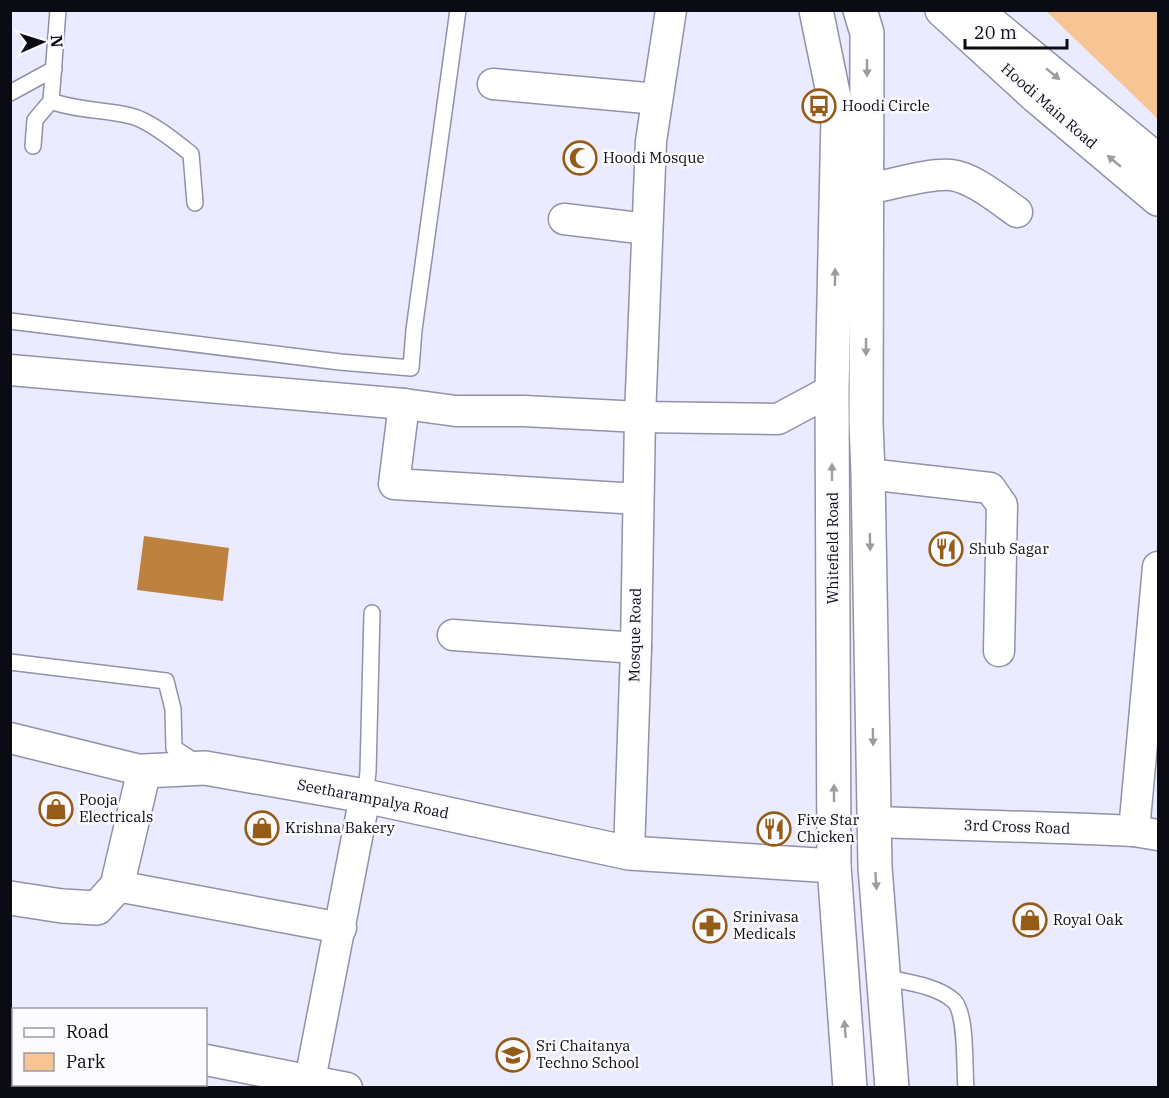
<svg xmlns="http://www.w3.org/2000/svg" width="1169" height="1098" font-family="'IBM Plex Serif',serif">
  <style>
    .green { fill: #f7c593 }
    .water { fill: #bd8140 }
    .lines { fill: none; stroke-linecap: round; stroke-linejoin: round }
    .lane-casing { stroke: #9291a8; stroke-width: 18 }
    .street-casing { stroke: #9291a8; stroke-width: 33 }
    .secondary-casing { stroke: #9291a8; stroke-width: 36 }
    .primary-casing { stroke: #9291a8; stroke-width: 36 }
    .lane { stroke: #fff; stroke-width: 15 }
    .street { stroke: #fff; stroke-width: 30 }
    .secondary { stroke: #fff; stroke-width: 33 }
    .primary { stroke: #fff; stroke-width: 33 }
    .oneway { fill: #9d9da1 }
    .labels { text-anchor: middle; stroke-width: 5; stroke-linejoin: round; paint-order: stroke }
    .poi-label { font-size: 15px; fill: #0b0b13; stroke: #fafaff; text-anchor: start }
    .street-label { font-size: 15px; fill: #0b0b13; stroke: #fafaff }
  </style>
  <rect width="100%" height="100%" fill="#ebebff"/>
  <path class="green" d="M1046,11H1158V119Z"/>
  <path class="water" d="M144,536L229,548L223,601L137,590Z"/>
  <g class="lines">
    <g class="lane-casing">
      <g id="lane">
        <path d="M58,10L51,101C77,111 104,109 131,116C149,120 176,142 191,154L195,203"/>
        <path d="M10,93L54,69"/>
        <path d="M33,146L35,120L51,101"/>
        <path d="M10,321L340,362L411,368L414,330L458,10"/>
        <path d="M10,662L166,681L173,709L174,748L197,763"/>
        <path d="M365,796L368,772L372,613"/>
        <path d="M883,977C905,982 937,985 954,1001C967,1014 964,1068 966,1088"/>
      </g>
    </g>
    <g class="street-casing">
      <g id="street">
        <path d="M493,84L657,99"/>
        <path d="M867,189C891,185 928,173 951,175C972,177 1000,200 1017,212"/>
        <path d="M564,219L647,229"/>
        <path d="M10,370L404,404"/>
        <path d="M868,474L990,488L1002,505L999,651"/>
        <path d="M638,499L394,484L404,404L456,411H524L640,417L778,419L832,390"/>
        <path d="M453,635L636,648"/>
        <path d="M10,738L144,771"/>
        <path d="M875,822L1089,829L1134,831L1158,835"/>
        <path d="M1134,831L1158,567"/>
        <path d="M629,853L636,648L640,417L651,141L671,10"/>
        <path d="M117,886L341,928"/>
        <path d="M206,1060L347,1088"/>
        <path d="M310,1080L365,796"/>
      </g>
    </g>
    <g class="secondary-casing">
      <g id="secondary">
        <path d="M942,10L1037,97L1158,199"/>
        <path d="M975,10L1158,161"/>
        <path d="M10,898L62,906L97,908L117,886L144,771L205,768L365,796L629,853L834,866"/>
      </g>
    </g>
    <g class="primary-casing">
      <g id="primary">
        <path d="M816,10L838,117L832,390L834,866L850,1088"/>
        <path d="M860,10L867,33L866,423L868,474L875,867L892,1088"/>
      </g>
    </g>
    <use href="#lane" class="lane"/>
    <use href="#street" class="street"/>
    <use href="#secondary" class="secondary"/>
    <use href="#primary" class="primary"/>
  </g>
  <defs><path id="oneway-solid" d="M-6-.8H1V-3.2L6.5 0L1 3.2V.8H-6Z" transform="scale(1.5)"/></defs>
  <g class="oneway">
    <use href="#oneway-solid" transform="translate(867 68) rotate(90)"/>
    <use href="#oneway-solid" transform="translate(1053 74) rotate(39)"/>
    <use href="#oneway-solid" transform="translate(1114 161) rotate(-140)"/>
    <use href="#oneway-solid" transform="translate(835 277) rotate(-89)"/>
    <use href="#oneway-solid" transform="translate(866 347) rotate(90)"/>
    <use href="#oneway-solid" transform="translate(832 472) rotate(-90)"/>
    <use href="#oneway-solid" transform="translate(870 542) rotate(89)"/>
    <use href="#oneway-solid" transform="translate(873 737) rotate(89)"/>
    <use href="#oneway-solid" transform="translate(834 793) rotate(-90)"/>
    <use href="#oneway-solid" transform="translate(876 881) rotate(86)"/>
    <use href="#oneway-solid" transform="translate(845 1029) rotate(-95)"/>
  </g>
  <defs>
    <g id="bus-ring" transform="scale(1.725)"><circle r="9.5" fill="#fafaff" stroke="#945c16" stroke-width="1.5"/><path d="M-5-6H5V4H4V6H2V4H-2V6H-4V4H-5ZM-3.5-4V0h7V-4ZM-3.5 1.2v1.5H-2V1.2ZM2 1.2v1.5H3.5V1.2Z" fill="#945c16"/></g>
    <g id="mosque-ring" transform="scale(1.725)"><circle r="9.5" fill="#fafaff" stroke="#945c16" stroke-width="1.5"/><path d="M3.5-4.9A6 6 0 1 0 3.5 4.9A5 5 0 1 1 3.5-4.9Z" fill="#945c16"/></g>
    <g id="restaurant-ring" transform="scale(1.725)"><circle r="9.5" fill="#fafaff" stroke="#945c16" stroke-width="1.5"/><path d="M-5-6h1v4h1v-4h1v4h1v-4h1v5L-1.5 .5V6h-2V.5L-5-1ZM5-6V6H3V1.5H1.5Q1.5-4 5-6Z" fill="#945c16"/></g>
    <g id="shop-ring" transform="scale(1.725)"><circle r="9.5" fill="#fafaff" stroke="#945c16" stroke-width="1.5"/><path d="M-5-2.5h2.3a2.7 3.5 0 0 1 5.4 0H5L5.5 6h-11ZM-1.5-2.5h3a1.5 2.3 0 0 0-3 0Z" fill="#945c16"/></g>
    <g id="pharmacy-ring" transform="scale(1.725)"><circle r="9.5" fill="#fafaff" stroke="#945c16" stroke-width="1.5"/><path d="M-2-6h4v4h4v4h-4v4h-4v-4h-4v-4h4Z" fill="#945c16"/></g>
    <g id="school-ring" transform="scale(1.725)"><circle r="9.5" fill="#fafaff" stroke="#945c16" stroke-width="1.5"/><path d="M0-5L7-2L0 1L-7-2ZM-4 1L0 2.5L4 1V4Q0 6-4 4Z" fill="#945c16"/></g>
  </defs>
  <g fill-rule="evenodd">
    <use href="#bus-ring" x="819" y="106"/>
    <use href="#mosque-ring" x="580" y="158"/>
    <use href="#restaurant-ring" x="946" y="549"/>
    <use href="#shop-ring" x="56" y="809"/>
    <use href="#shop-ring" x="262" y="828"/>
    <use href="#restaurant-ring" x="774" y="829"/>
    <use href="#shop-ring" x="1030" y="920"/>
    <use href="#pharmacy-ring" x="710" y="926"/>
    <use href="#school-ring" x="513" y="1055"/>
  </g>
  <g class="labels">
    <g class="poi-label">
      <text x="842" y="111">Hoodi Circle</text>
      <text x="603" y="163">Hoodi Mosque</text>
      <text x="969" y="554">Shub Sagar</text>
      <text x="79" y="805">Pooja<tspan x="79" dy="17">Electricals</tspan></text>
      <text x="797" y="825">Five Star<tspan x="797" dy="17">Chicken</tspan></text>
      <text x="285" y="833">Krishna Bakery</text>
      <text x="733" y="922">Srinivasa<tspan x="733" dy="17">Medicals</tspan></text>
      <text x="1053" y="925">Royal Oak</text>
      <text x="536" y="1051">Sri Chaitanya<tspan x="536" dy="17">Techno School</tspan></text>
    </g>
    <g class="street-label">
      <text transform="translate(1049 106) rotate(41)" y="5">Hoodi Main Road</text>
      <text transform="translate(833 548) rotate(-90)" y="5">Whitefield Road</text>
      <text transform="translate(635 635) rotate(-89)" y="5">Mosque Road</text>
      <text transform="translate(373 799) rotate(11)" y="5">Seetharampalya Road</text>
      <text transform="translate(1017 827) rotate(2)" y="5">3rd Cross Road</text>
    </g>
  </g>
  <rect width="1169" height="1098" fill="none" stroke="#0b0b13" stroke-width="24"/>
  <rect x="12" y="1008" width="195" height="78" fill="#fafaff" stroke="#9a9aa1" stroke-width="1.5"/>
  <rect x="24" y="1028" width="30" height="9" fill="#ffffff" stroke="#9a9aa1" stroke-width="1.5"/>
  <text x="66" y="1038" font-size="18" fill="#0b0b13">Road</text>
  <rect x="24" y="1053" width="30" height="18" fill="#f7c593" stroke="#9a9aa1" stroke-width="1.5"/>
  <text x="66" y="1068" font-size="18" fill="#0b0b13">Park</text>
  <g transform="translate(42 42) rotate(87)" stroke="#fafaff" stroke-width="4.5" paint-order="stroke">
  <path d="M0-4.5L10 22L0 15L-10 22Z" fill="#0b0b13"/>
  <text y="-9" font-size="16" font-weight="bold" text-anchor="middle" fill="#0b0b13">N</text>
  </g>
  <path d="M965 39v9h102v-9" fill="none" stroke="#0b0b13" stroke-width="3"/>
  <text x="974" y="39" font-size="18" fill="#0b0b13" stroke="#fafaff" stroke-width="4.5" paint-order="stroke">20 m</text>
</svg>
